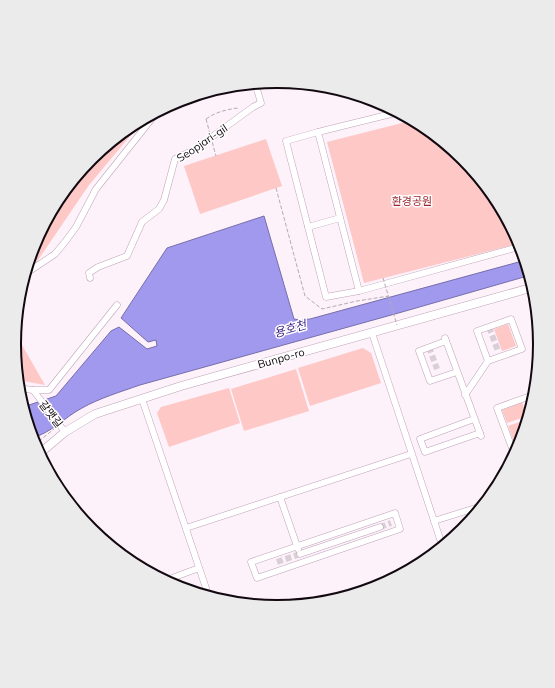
<svg xmlns="http://www.w3.org/2000/svg" width="555" height="688" font-family="Mulish,'Noto Sans KR',sans-serif">
  <style>
    .green { fill: #fdc8c6 }
    .water { fill: #a199ee; stroke: #766eab }
    .lines { fill: none; stroke-linecap: round; stroke-linejoin: round }
    .minor-tunnel { stroke: #daced7; stroke-width: 6; stroke-dasharray: 6 3; stroke-linecap: butt }
    .minor-casing { stroke: #bfa4b8; stroke-width: 7 }
    .major-casing { stroke: #bfa4b8; stroke-width: 9 }
    .path { stroke: #b5aab2; stroke-width: 1; stroke-dasharray: 4 2; stroke-linecap: butt }
    .minor { stroke: #fff; stroke-width: 6 }
    .major { stroke: #fff; stroke-width: 8 }
    .path-bridge { stroke: #b5aab2; stroke-width: 1; stroke-dasharray: 4 2; stroke-linecap: butt }
    .labels { text-anchor: middle; stroke-width: 3; stroke-linejoin: round; paint-order: stroke }
    .street-label { font-size: 11px; fill: #120910; stroke: #fff }
    .park-label { font-size: 11px; fill: #9a242e; stroke: #fff }
    .water-label { font-size: 12px; font-style: italic; fill: #381e80; stroke: #fff }
    .rim { fill: none; stroke: #120910; stroke-width: 2 }
  </style>
  <rect width="100%" height="100%" fill="#fdf1fa"/>
  <g class="green">
    <path d="M146,117L89,185L21,285L34,243L59,197L91,158L131,125Z"/>
    <path d="M414,120C445,136 476,169 496,197C506,211 513,228 521,243L364,283L327,142Z"/>
    <path d="M266,139L282,186L200,214L184,166Z"/>
    <path d="M508,324L516,346L502,351L494,329Z"/>
    <path d="M15,333L45,385L18,380L14,344Z"/>
    <path d="M363,348L371,353L381,383L310,406L298,368Z"/>
    <path d="M296,369L309,411L244,431L231,389Z"/>
    <path d="M229,388L240,423L169,447L157,413L161,407Z"/>
    <path d="M522,402L527,416L507,423L502,410Z"/>
    <path d="M528,419L519,449L517,450L508,426Z"/>
  </g>
  <path class="water" d="M264,216L294,319L300,320L310,319L526,260L531,275L402,312L140,385C120,392 100,398 82,408C65,417 51,433 32,438L23,407L56,396L111,331L119,327L147,349L157,346L156,340L148,342L121,318L167,248Z"/>
  <g class="lines">
    <g class="minor-tunnel">
      <path d="M489,327L498,351"/>
      <path d="M429,347L437,369"/>
      <path d="M380,527L391,523"/>
      <path d="M277,562L300,554"/>
    </g>
    <g class="minor-casing">
      <g id="minor">
        <path d="M399,112L318,132L359,291L522,246"/>
        <path d="M318,132L286,141L326,297L359,291"/>
        <path d="M308,227L340,218"/>
        <path d="M25,274L55,254L65,242L76,227L96,189L158,111"/>
        <path d="M90,278L89,273L98,267L127,256L142,222L159,209L164,200L175,159L194,150L253,107L261,103L256,86L257,82"/>
        <path d="M511,319L522,349L488,361L477,331Z"/>
        <path d="M372,333L443,548"/>
        <path d="M445,338L481,436"/>
        <path d="M446,341L419,351L430,381L457,372"/>
        <path d="M18,388L33,390L65,432"/>
        <path d="M33,390H49L117,305"/>
        <path d="M465,395L488,361"/>
        <path d="M142,399L209,597"/>
        <path d="M474,419L420,439L425,452L480,433"/>
        <path d="M515,456L497,408L536,394"/>
        <path d="M280,497L298,549"/>
        <path d="M395,513L400,529L257,578L251,562Z"/>
        <path d="M434,521L485,505"/>
        <path d="M186,528L411,454"/>
        <path d="M300,554L380,527"/>
        <path d="M164,581L199,568"/>
        <path d="M349,596L385,584"/>
      </g>
    </g>
    <g class="major-casing">
      <path id="major" d="M39,454L65,432L95,414L181,386L534,287"/>
    </g>
    <g class="path">
      <path d="M206,119C216,112 225,110 237,108L239,110"/>
      <path d="M276,188L305,296L322,309L357,301L389,296"/>
      <path d="M34,445L54,429"/>
    </g>
    <use href="#minor" class="minor"/>
    <use href="#major" class="major"/>
    <g class="path-bridge">
      <path d="M206,119L216,156"/>
      <path d="M383,278L397,325"/>
    </g>
  </g>
  <g class="labels">
    <g class="street-label">
      <text transform="translate(202 143) rotate(-34)" y="4">Seopjari-gil</text>
      <text transform="translate(281 358) rotate(-16)" y="4">Bunpo-ro</text>
      <text transform="translate(51 414) rotate(52)" y="4">갈맷길</text>
    </g>
    <g class="park-label">
      <text x="412" y="205">환경공원</text>
    </g>
    <g class="water-label">
      <text transform="translate(290 329) rotate(-16)" y="4">용호천</text>
    </g>
  </g>
  <path d="M0 0H555V688H0ZM21 344a256 256 0 1 1 512 0a256 256 0 1 1-512 0Z" fill="#ecebec" fill-rule="evenodd"/>
  <path class="rim" d="M21 344a256 256 0 1 1 512 0a256 256 0 1 1-512 0Z"/>
</svg>
